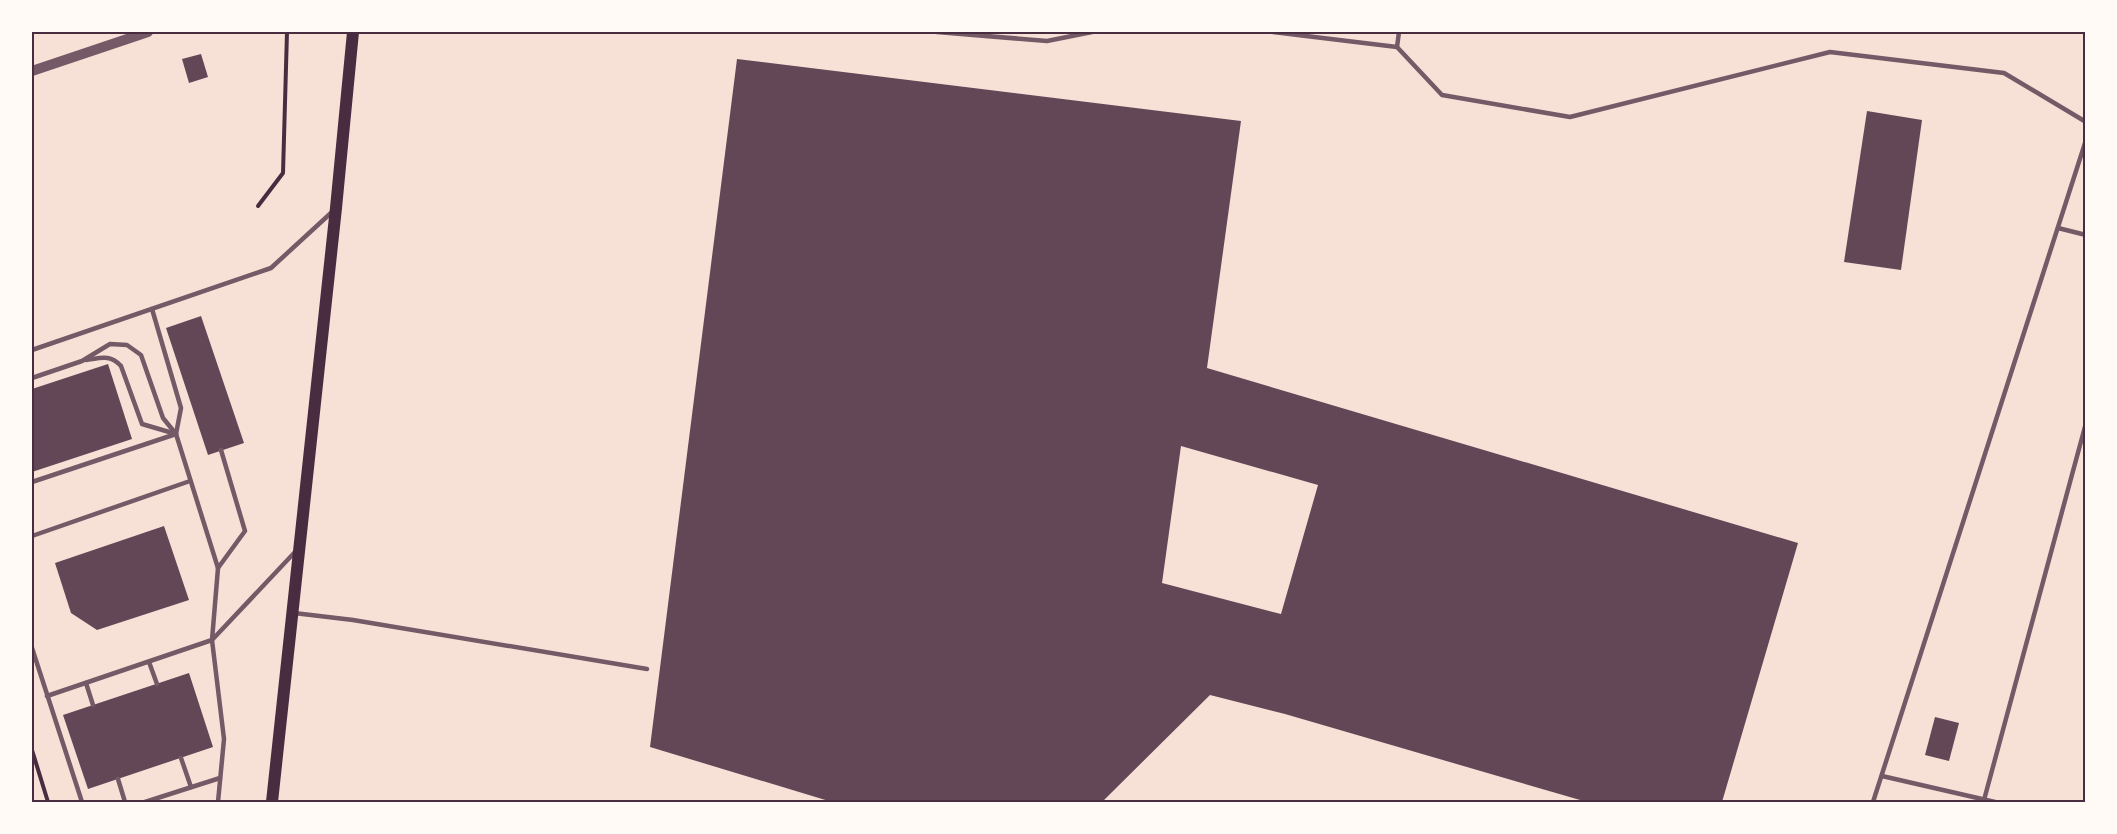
<svg xmlns="http://www.w3.org/2000/svg" width="2117" height="834" font-family="Ubuntu,sans-serif">
  <style>
    .building { fill: #644757; fill-rule: evenodd }
    .lines { fill: none; stroke-linecap: round; stroke-linejoin: round }
    .path { stroke: #4a2c40; stroke-width: 4 }
    .service { stroke: #755966; stroke-width: 4.5 }
    .tertiary { stroke: #755966; stroke-width: 10 }
    .secondary { stroke: #4a2c40; stroke-width: 12 }
    .neatline { fill: none; stroke: #4a2c40; stroke-width: 2 }
  </style>
  <rect width="100%" height="100%" fill="#f7e1d7"/>
  <g class="building">
    <path d="M201,54L208,77L189,83L182,59Z"/>
    <path d="M737,59L1241,121L1207,368L1798,543L1722,802H1587L1285,714L1210,695L1102,802H832L650,747ZM1181,446L1318,485L1281,614L1162,583Z"/>
    <path d="M1867,111L1922,120L1901,270L1844,262Z"/>
    <path d="M201,316L244,443L208,455L166,328Z"/>
    <path d="M108,364L132,439L32,472V389Z"/>
    <path d="M164,526L189,600L97,630L71,613L55,563Z"/>
    <path d="M189,673L213,747L88,789L63,715Z"/>
    <path d="M1935,717L1959,723L1949,761L1925,755Z"/>
  </g>
  <g class="lines">
    <g class="path">
      <path d="M258,206L283,173L287,32"/>
      <path d="M32,750L48,802"/>
    </g>
    <g class="service">
      <path d="M937,32L1047,41L1092,32"/>
      <path d="M1273,32L1397,47L1399,32"/>
      <path d="M1397,47L1442,95L1570,117L1830,52L2004,73L2086,122"/>
      <path d="M2058,228L2086,235"/>
      <path d="M152,309L181,408L176,434"/>
      <path d="M32,350L271,268L332,212"/>
      <path d="M86,360C101,358 110,354 121,366L142,424L176,434"/>
      <path d="M32,378L82,361L110,344L127,345L141,355L163,418L176,434L218,568L212,640L47,696"/>
      <path d="M32,482L176,434"/>
      <path d="M32,536L190,481"/>
      <path d="M218,568L245,531L221,450"/>
      <path d="M294,613L353,620L647,669"/>
      <path d="M32,648L82,802"/>
      <path d="M149,662L157,684"/>
      <path d="M86,683L93,705"/>
      <path d="M181,758L191,787"/>
      <path d="M1882,776L1995,802"/>
      <path d="M118,779L125,802"/>
      <path d="M1984,800L2086,423"/>
      <path d="M145,802L220,778"/>
      <path d="M218,802L224,739L212,640L295,552"/>
      <path d="M1873,802L2086,140"/>
    </g>
    <path class="tertiary" d="M32,71L148,32"/>
    <path class="secondary" d="M272,802L336,208L353,32"/>
  </g>
  <rect width="2117" height="834" fill="none" stroke="#fffaf5" stroke-width="66"/>
  <rect x="33" y="33" width="2051" height="768" class="neatline"/>
</svg>
